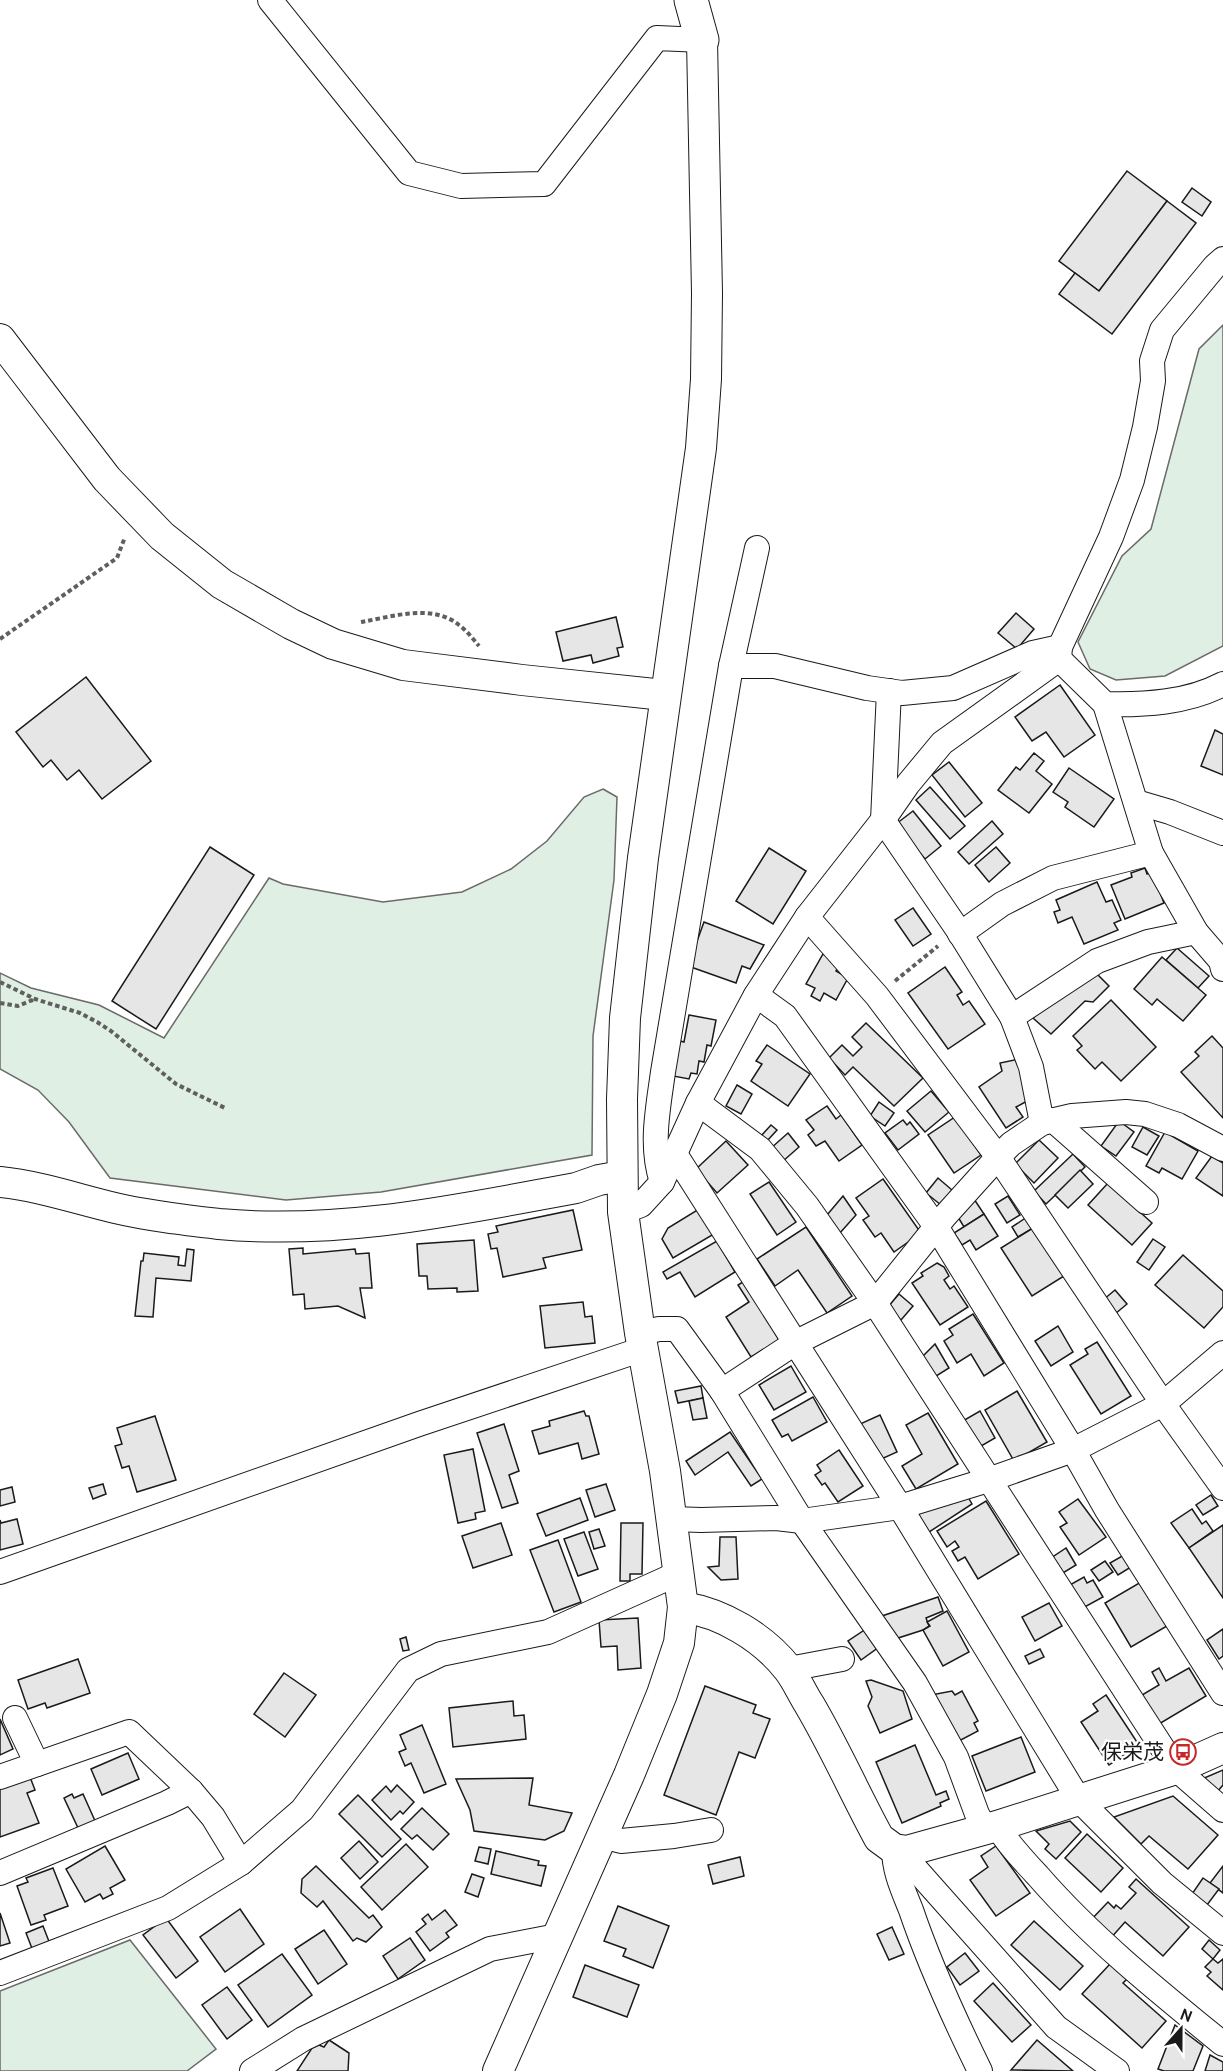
<svg xmlns="http://www.w3.org/2000/svg" width="1223" height="2071" font-family="Cabin,'Noto Sans JP',sans-serif">
  <style>
    .green { fill: #e0efe3; stroke: #6a6a6a; stroke-width: 1.5 }
    .building { fill: #e6e6e6; stroke: #1a1a1a; stroke-width: 1.5 }
    .lines { fill: none; stroke-linecap: round; stroke-linejoin: round }
    .minor-casing { stroke: #1a1a1a; stroke-width: 26 }
    .tertiary-casing { stroke: #1a1a1a; stroke-width: 32 }
    .secondary-casing { stroke: #1a1a1a; stroke-width: 35 }
    .path { stroke: #5f5f5f; stroke-width: 4; stroke-dasharray: 4.5 3; stroke-linecap: butt }
    .minor { stroke: #fff; stroke-width: 24 }
    .tertiary { stroke: #fff; stroke-width: 30 }
    .secondary { stroke: #fff; stroke-width: 33 }
    .labels { text-anchor: middle; stroke-width: 4.5; stroke-linejoin: round; paint-order: stroke }
    .poi-label { font-size: 21px; fill: #1a1a1a; stroke: #fff; text-anchor: end }
  </style>
  <rect width="100%" height="100%" fill="#fff"/>
  <g class="green">
    <path d="M1223,325V646L1165,676L1116,680L1090,669L1078,642L1122,556L1151,529L1199,349Z"/>
    <path d="M603,789L617,797L614,880L593,1036L592,1155L381,1192L286,1200L110,1178L69,1122L38,1090L0,1069V973L31,988L99,1005L164,1038L269,878L283,884L383,902L462,892L511,869L547,841L584,797Z"/>
    <path d="M130,1940L216,2049L187,2071H0V1991Z"/>
  </g>
  <g class="building">
    <path d="M1127,171L1167,201L1099,291L1059,261Z"/>
    <path d="M1192,188L1211,202L1202,216L1182,202Z"/>
    <path d="M1167,201L1196,223L1112,334L1059,294L1075,273L1099,291Z"/>
    <path d="M1016,613L1034,629L1017,649L998,633Z"/>
    <path d="M616,617L623,647L617,648L619,656L593,663L591,655L563,661L556,632Z"/>
    <path d="M86,677L151,761L102,799L79,770L67,780L51,760L43,767L16,732Z"/>
    <path d="M1060,685L1095,735L1064,757L1046,732L1032,741L1015,717Z"/>
    <path d="M1215,730L1223,734V775L1201,766Z"/>
    <path d="M1034,753L1044,761L1036,771L1052,784L1029,813L998,790L1016,767L1020,770Z"/>
    <path d="M949,762L982,803L965,817L932,775Z"/>
    <path d="M1069,768L1114,799L1094,827L1065,807L1068,802L1053,792Z"/>
    <path d="M930,787L965,826L950,839L916,800Z"/>
    <path d="M913,811L941,846L925,859L896,824Z"/>
    <path d="M992,821L1003,834L969,864L958,852Z"/>
    <path d="M210,847L254,875L156,1029L112,1001Z"/>
    <path d="M996,847L1010,863L989,882L975,865Z"/>
    <path d="M769,848L806,871L773,924L736,901Z"/>
    <path d="M1145,868L1147,874L1152,872L1164,903L1125,919L1111,885L1132,877L1131,873Z"/>
    <path d="M1097,882L1106,902L1112,900L1121,920L1114,923L1118,930L1084,944L1072,917L1058,923L1054,912L1060,910L1056,900Z"/>
    <path d="M913,908L931,934L913,946L895,920Z"/>
    <path d="M704,922L764,945L750,969L742,966L736,983L688,966Z"/>
    <path d="M1177,948L1209,976L1198,988L1166,960Z"/>
    <path d="M823,954L840,963L836,971L848,978L836,1000L824,993L820,1001L811,996L815,988L806,984Z"/>
    <path d="M1162,957L1206,995L1183,1021L1157,999L1152,1005L1134,989Z"/>
    <path d="M945,967L962,992L957,995L963,1005L969,1001L985,1024L948,1049L908,993Z"/>
    <path d="M1094,971L1109,986L1093,1002L1085,1001L1051,1034L1033,1018L1063,992Z"/>
    <path d="M1111,1000L1156,1047L1121,1081L1102,1062L1095,1069L1077,1050L1082,1046L1073,1036Z"/>
    <path d="M689,1015L716,1020L711,1046L707,1045L704,1062L699,1061L697,1074L691,1073L689,1079L673,1076L680,1041L684,1042Z"/>
    <path d="M866,1023L923,1078L894,1106L853,1067L845,1075L829,1058L842,1045L853,1056L862,1047L852,1037Z"/>
    <path d="M1212,1036L1223,1048V1118L1181,1072L1199,1056L1195,1052Z"/>
    <path d="M767,1045L810,1074L788,1106L751,1081L762,1064L756,1061Z"/>
    <path d="M1019,1059L1029,1100L1016,1107L1023,1117L1006,1128L979,1087L1002,1071L1000,1063Z"/>
    <path d="M737,1085L752,1094L741,1114L726,1106Z"/>
    <path d="M931,1091L949,1112L925,1132L907,1111Z"/>
    <path d="M879,1102L894,1113L885,1126L870,1116Z"/>
    <path d="M827,1106L836,1119L841,1115L862,1145L839,1161L825,1141L816,1146L808,1135L814,1130L806,1120Z"/>
    <path d="M955,1117L981,1155L954,1173L928,1135Z"/>
    <path d="M903,1120L907,1125L910,1122L919,1134L898,1150L885,1133Z"/>
    <path d="M1119,1121L1134,1132L1116,1156L1101,1146Z"/>
    <path d="M771,1125L777,1130L767,1141L761,1136Z"/>
    <path d="M1143,1127L1159,1136L1147,1155L1132,1147Z"/>
    <path d="M1165,1132L1198,1151L1182,1179L1162,1168L1159,1173L1146,1166Z"/>
    <path d="M788,1133L799,1147L782,1162L770,1149Z"/>
    <path d="M1039,1140L1058,1158L1034,1183L1015,1164Z"/>
    <path d="M726,1141L748,1165L717,1193L696,1169Z"/>
    <path d="M1073,1154L1085,1167L1046,1204L1034,1191Z"/>
    <path d="M1212,1156L1223,1163V1196L1196,1178Z"/>
    <path d="M1080,1170L1093,1184L1068,1208L1055,1195Z"/>
    <path d="M938,1178L952,1190L941,1205L926,1193Z"/>
    <path d="M883,1179L921,1233L894,1252L881,1233L875,1237L863,1220L869,1216L856,1198Z"/>
    <path d="M769,1182L796,1222L777,1235L750,1194Z"/>
    <path d="M1108,1183L1152,1223L1132,1245L1088,1205Z"/>
    <path d="M843,1196L856,1215L839,1234L827,1215Z"/>
    <path d="M1008,1196L1020,1215L1007,1223L995,1204Z"/>
    <path d="M974,1199L984,1214L964,1227L958,1217Z"/>
    <path d="M699,1209L714,1234L673,1258L662,1239L668,1228Z"/>
    <path d="M573,1210L582,1250L543,1258L546,1268L503,1277L497,1248L491,1249L488,1234L498,1232L496,1226Z"/>
    <path d="M984,1214L998,1236L976,1250L970,1240L962,1245L954,1233Z"/>
    <path d="M1027,1217L1033,1228L1018,1237L1012,1227Z"/>
    <path d="M806,1227L852,1296L827,1313L798,1270L775,1286L757,1259Z"/>
    <path d="M1033,1228L1064,1276L1032,1296L1001,1248Z"/>
    <path d="M1153,1239L1165,1247L1149,1270L1137,1262Z"/>
    <path d="M474,1240L478,1291L457,1292V1288L428,1289L427,1276H419L417,1244Z"/>
    <path d="M717,1241L735,1272L695,1297L680,1272L667,1279L663,1272Z"/>
    <path d="M303,1248V1254L355,1249L356,1254L369,1253L372,1288H360L365,1318L338,1306L305,1309L304,1294L293,1295L289,1249Z"/>
    <path d="M187,1249L194,1250L191,1281L156,1278L153,1317L135,1316L141,1261H143L144,1253L179,1257L178,1265L185,1266Z"/>
    <path d="M1183,1255L1223,1291V1307L1204,1328L1155,1285Z"/>
    <path d="M937,1263L944,1267L949,1276L944,1280L950,1289L954,1286L968,1307L940,1325L912,1283L923,1276L921,1273Z"/>
    <path d="M746,1280L779,1340L751,1357L726,1317L749,1302L738,1285Z"/>
    <path d="M1115,1290L1127,1304L1115,1314L1103,1300Z"/>
    <path d="M899,1294L913,1306L901,1320L887,1308Z"/>
    <path d="M583,1302L585,1317L592,1316L595,1343L545,1348L540,1306Z"/>
    <path d="M973,1314L1004,1363L984,1376L971,1354L957,1363L944,1341L953,1335L949,1329Z"/>
    <path d="M1058,1326L1073,1352L1051,1366L1035,1341Z"/>
    <path d="M1097,1342L1131,1396L1101,1414L1070,1365L1088,1354L1085,1349Z"/>
    <path d="M935,1344L949,1368L933,1378L920,1359Z"/>
    <path d="M791,1366L806,1392L774,1410L759,1385Z"/>
    <path d="M701,1386L703,1398L678,1403L675,1391Z"/>
    <path d="M1017,1391L1047,1442L1014,1461L985,1410Z"/>
    <path d="M813,1397L827,1422L792,1441L788,1434L782,1437L772,1420Z"/>
    <path d="M703,1398L707,1418L693,1420L689,1401Z"/>
    <path d="M584,1411L586,1416H589L599,1454L582,1459L578,1443L539,1454L532,1431L550,1426L549,1421Z"/>
    <path d="M980,1411L995,1438L976,1449L961,1422Z"/>
    <path d="M928,1413L958,1464L916,1489L902,1466L922,1454L906,1425Z"/>
    <path d="M880,1415L897,1452L877,1461L860,1424Z"/>
    <path d="M155,1416L176,1480L137,1492L129,1466L122,1468L115,1446L122,1444L117,1428Z"/>
    <path d="M504,1424L519,1471L509,1475L518,1503L502,1508L477,1433Z"/>
    <path d="M730,1432L762,1479L751,1486L728,1452L695,1475L686,1461Z"/>
    <path d="M473,1449L485,1511L475,1513L476,1519L458,1523L444,1455Z"/>
    <path d="M839,1450L863,1486L838,1502L825,1483L822,1485L815,1475L821,1471L817,1465Z"/>
    <path d="M103,1484L106,1494L93,1499L89,1488Z"/>
    <path d="M606,1484L615,1510L595,1517L586,1490Z"/>
    <path d="M12,1487L15,1502L0,1506V1490Z"/>
    <path d="M1211,1495L1218,1506L1203,1515L1196,1505Z"/>
    <path d="M968,1497L972,1504L923,1536L914,1521L919,1513Z"/>
    <path d="M580,1498L588,1520L546,1536L537,1514Z"/>
    <path d="M1078,1499L1106,1537L1079,1555L1060,1527L1067,1523L1059,1512Z"/>
    <path d="M986,1501L1019,1554L978,1579L965,1557L958,1561L952,1551L959,1547L955,1541L947,1547L937,1531Z"/>
    <path d="M1192,1509L1202,1524L1206,1521L1213,1531L1189,1548L1171,1523Z"/>
    <path d="M17,1519L23,1544L0,1550V1520L1,1523Z"/>
    <path d="M501,1523L512,1555L473,1568L462,1536Z"/>
    <path d="M621,1523H643L642,1574H630V1581H620Z"/>
    <path d="M1223,1525V1598L1189,1548Z"/>
    <path d="M599,1529L605,1546L594,1549L589,1532Z"/>
    <path d="M584,1532L598,1569L578,1576L564,1539Z"/>
    <path d="M720,1537H736L738,1579L721,1580L708,1567L719,1566Z"/>
    <path d="M558,1540L581,1602L554,1612L530,1550Z"/>
    <path d="M1066,1548L1076,1565L1058,1576L1048,1560Z"/>
    <path d="M1124,1555L1131,1567L1118,1575L1110,1563Z"/>
    <path d="M1105,1561L1113,1572L1099,1581L1091,1570Z"/>
    <path d="M1084,1577L1087,1583L1093,1580L1103,1597L1081,1609L1068,1586Z"/>
    <path d="M1141,1582L1167,1626L1131,1647L1105,1603Z"/>
    <path d="M938,1597L943,1611L926,1618L929,1626L923,1630L898,1638L882,1616Z"/>
    <path d="M1049,1603L1062,1626L1035,1641L1022,1617Z"/>
    <path d="M947,1611L969,1652L943,1666L923,1630L930,1626L927,1622Z"/>
    <path d="M638,1618L641,1668L618,1670L617,1646L601,1647L599,1620Z"/>
    <path d="M866,1629L879,1647L861,1660L848,1641Z"/>
    <path d="M1223,1629V1656L1219,1659L1207,1640Z"/>
    <path d="M406,1637L409,1650L403,1651L400,1639Z"/>
    <path d="M1040,1649L1044,1657L1029,1664L1025,1656Z"/>
    <path d="M78,1659L90,1693L47,1708L45,1703L28,1709L18,1680Z"/>
    <path d="M1159,1668L1166,1681L1189,1668L1206,1696L1154,1727L1137,1698L1159,1685L1152,1672Z"/>
    <path d="M284,1673L316,1695L285,1737L254,1714Z"/>
    <path d="M871,1680L903,1691L912,1719L880,1733L868,1706L872,1697L866,1681Z"/>
    <path d="M705,1686L756,1705L753,1713L770,1719L755,1758L739,1752L716,1815L664,1795Z"/>
    <path d="M952,1691L955,1695L962,1691L978,1721L974,1723L978,1731L957,1742L931,1695Z"/>
    <path d="M1106,1695L1139,1745L1109,1765L1081,1722L1098,1711L1093,1704Z"/>
    <path d="M513,1701L514,1716L524,1715L526,1739L453,1747L449,1708Z"/>
    <path d="M0,1719L13,1749L0,1755Z"/>
    <path d="M422,1725L446,1784L424,1793L411,1763L405,1766L399,1752L406,1749L400,1735Z"/>
    <path d="M1021,1737L1035,1772L986,1791L972,1756Z"/>
    <path d="M915,1745L936,1795L946,1791L949,1799L940,1803L941,1806L902,1823L876,1762Z"/>
    <path d="M128,1753L139,1779L102,1795L91,1769Z"/>
    <path d="M1223,1770V1785L1217,1792L1202,1779Z"/>
    <path d="M30,1777L35,1790L27,1793L39,1823L0,1837V1788Z"/>
    <path d="M533,1778L529,1805L572,1813L564,1831L545,1840L474,1831L470,1810L456,1779Z"/>
    <path d="M397,1785L414,1802L403,1814L400,1811L391,1820L372,1800L386,1786L391,1792Z"/>
    <path d="M72,1794L74,1798L83,1794L96,1823L79,1830L64,1798Z"/>
    <path d="M358,1795L401,1839L382,1857L339,1814Z"/>
    <path d="M1173,1796L1218,1835L1188,1869L1149,1836L1141,1844L1114,1817Z"/>
    <path d="M422,1808L449,1834L433,1850L417,1835L412,1839L401,1829Z"/>
    <path d="M1070,1821L1081,1832L1056,1859L1045,1849L1049,1844L1036,1831Z"/>
    <path d="M1087,1834L1123,1868L1101,1892L1065,1858Z"/>
    <path d="M359,1841L378,1862L360,1879L341,1858Z"/>
    <path d="M406,1844L428,1867L382,1910L361,1887Z"/>
    <path d="M105,1846L125,1880L110,1888L113,1894L103,1899L100,1894L85,1902L66,1869Z"/>
    <path d="M996,1846L1030,1893L996,1916L970,1880L988,1867L981,1856Z"/>
    <path d="M479,1847L491,1849L488,1864L475,1861Z"/>
    <path d="M496,1851L539,1861L538,1865L546,1866L541,1886L491,1874Z"/>
    <path d="M740,1857L744,1876L713,1884L708,1865Z"/>
    <path d="M316,1866L369,1918L373,1915L382,1927L366,1942L357,1938L353,1941L323,1901L317,1907L301,1893L302,1879Z"/>
    <path d="M1223,1866V1893L1210,1883Z"/>
    <path d="M53,1868L68,1906L44,1915L46,1920L31,1925L17,1886L28,1882L26,1878Z"/>
    <path d="M472,1874L484,1878L478,1897L465,1892Z"/>
    <path d="M1203,1878L1219,1889L1207,1905L1192,1894Z"/>
    <path d="M1136,1879L1189,1927L1163,1956L1125,1922L1110,1939L1090,1921L1108,1902L1114,1908L1116,1905L1121,1909L1136,1893L1129,1887Z"/>
    <path d="M618,1906L669,1926L653,1968L623,1956L626,1949L604,1941Z"/>
    <path d="M240,1909L264,1944L225,1972L200,1937Z"/>
    <path d="M445,1910L457,1925L446,1933L449,1937L430,1951L416,1932L426,1924L422,1919L428,1914L432,1920Z"/>
    <path d="M0,1913L10,1943L0,1946Z"/>
    <path d="M166,1918L198,1961L176,1978L143,1935Z"/>
    <path d="M1034,1921L1083,1966L1060,1990L1011,1945Z"/>
    <path d="M43,1926L50,1944L33,1951L26,1933Z"/>
    <path d="M892,1927L904,1954L889,1960L877,1934Z"/>
    <path d="M324,1930L347,1964L318,1984L295,1949Z"/>
    <path d="M410,1938L425,1960L398,1979L383,1956Z"/>
    <path d="M1209,1940L1220,1950L1213,1959L1202,1949Z"/>
    <path d="M965,1953L979,1971L960,1985L947,1967Z"/>
    <path d="M282,1954L312,1995L268,2027L238,1985Z"/>
    <path d="M1213,1959L1218,1963L1223,1959V1990L1207,1976L1211,1972L1205,1967Z"/>
    <path d="M1110,1964L1127,1979L1123,1983L1166,2021L1142,2048L1082,1994Z"/>
    <path d="M585,1965L639,1985L627,2017L573,1997Z"/>
    <path d="M993,1983L1031,2025L1012,2042L974,2001Z"/>
    <path d="M227,1987L252,2020L227,2039L202,2005Z"/>
    <path d="M1175,2025L1203,2046L1193,2071H1164L1158,2069Z"/>
    <path d="M329,2040L349,2053L348,2071H297L312,2048L319,2045L324,2047Z"/>
    <path d="M1037,2040L1073,2071L1011,2070Z"/>
    <path d="M1210,2055L1223,2062V2071H1205Z"/>
  </g>
  <g class="lines">
    <g class="minor-casing">
      <g id="minor">
        <path d="M270,0L409,173L461,186L544,184L657,38L702,40"/>
        <path d="M1059,659L1105,704C1144,705 1187,703 1223,684"/>
        <path d="M731,666H775L867,688L902,693L953,688L1033,653L1060,647"/>
        <path d="M889,691L883,820L958,930L1012,1017L1031,1067L1042,1123"/>
        <path d="M1105,704L1151,853L1196,932L1221,961L1223,969"/>
        <path d="M1136,802L1170,812L1223,833"/>
        <path d="M807,917L877,996L998,1157L1163,1404L1223,1488"/>
        <path d="M960,934L1002,904L1053,878L1151,853"/>
        <path d="M756,995L785,1016L937,1228L1073,1450L1107,1510L1223,1693"/>
        <path d="M1012,1017L1097,961L1148,942L1196,932"/>
        <path d="M698,1103L760,1149L807,1206L875,1303L1176,1769L1223,1810"/>
        <path d="M1053,1120L1146,1202"/>
        <path d="M675,1154L900,1507L1079,1800L1162,1883L1223,1933"/>
        <path d="M662,1182C650,1146 658,1109 663,1072L731,666L757,548"/>
        <path d="M623,1212L641,1205L662,1182L698,1103L756,995L807,917L883,820L908,784L942,743L1059,659L1060,647L1111,537L1132,480L1145,427L1153,381L1152,361L1162,330L1215,266L1223,259"/>
        <path d="M640,1333L659,1329H677L722,1391L802,1521L915,1683L956,1757L977,1814L985,1829"/>
        <path d="M722,1391L795,1343L875,1303L944,1217L998,1157L1011,1144L1042,1123L1072,1116L1126,1112L1145,1114L1178,1125L1223,1149"/>
        <path d="M672,1519L701,1520L776,1518L802,1521L900,1507L988,1480L1073,1450L1163,1404L1223,1353"/>
        <path d="M0,1572L419,1424L643,1349"/>
        <path d="M789,1669L842,1659"/>
        <path d="M15,1718L37,1764"/>
        <path d="M0,1777L129,1732L191,1791L213,1817L241,1863"/>
        <path d="M997,1826C1008,1844 1023,1860 1038,1876C1093,1939 1158,1991 1223,2044"/>
        <path d="M602,1836L621,1841L674,1836L711,1830"/>
        <path d="M894,1849C894,1871 903,1890 911,1910C930,1966 954,2018 980,2071"/>
        <path d="M907,1851L913,1866L1056,2027L1117,2071"/>
        <path d="M0,1873L167,1803L191,1791"/>
        <path d="M0,1973L168,1908L241,1863L302,1810L408,1670L441,1654L548,1632L679,1573"/>
        <path d="M252,2071L303,2039L490,1949L557,1936"/>
      </g>
    </g>
    <g class="tertiary-casing">
      <g id="tertiary">
        <path d="M0,339L107,479L162,536L222,584L291,624L333,644L403,665L522,680L664,695"/>
        <path d="M0,1182C39,1186 77,1199 115,1208C149,1216 184,1220 219,1224C342,1235 456,1210 576,1188L599,1180L622,1176"/>
        <path d="M683,1607C722,1613 763,1637 788,1669C796,1679 802,1693 809,1704C835,1748 855,1794 879,1838L894,1849L907,1851L997,1826L1176,1769L1223,1748"/>
        <path d="M498,2071L629,1775L662,1694L679,1643L683,1607L665,1471L640,1333L623,1212L622,1099L625,1018L643,858L701,448L706,379L707,293L702,40"/>
      </g>
    </g>
    <g class="secondary-casing">
      <path id="secondary" d="M691,0L702,40"/>
    </g>
    <g class="path">
      <path d="M361,622C392,617 432,603 459,625C467,631 473,639 479,646"/>
      <path d="M0,639L117,558L125,537"/>
      <path d="M895,981L938,946"/>
      <path d="M0,982L35,999L80,1013L97,1022L111,1031L176,1084L225,1108"/>
      <path d="M0,1003L18,1006L35,999"/>
    </g>
    <use href="#minor" class="minor"/>
    <use href="#tertiary" class="tertiary"/>
    <use href="#secondary" class="secondary"/>
  </g>
  <defs>
    <g id="bus-ring" transform="scale(1.35)"><circle r="9.5" fill="#fff" stroke="#c62828" stroke-width="1.5"/><path d="M-5-6H5V4H4V6H2V4H-2V6H-4V4H-5ZM-3.5-4V0h7V-4ZM-3.5 1.2v1.5H-2V1.2ZM2 1.2v1.5H3.5V1.2Z" fill="#c62828"/></g>
  </defs>
  <g fill-rule="evenodd">
    <use href="#bus-ring" x="1183" y="1752"/>
  </g>
  <g class="labels">
    <g class="poi-label">
      <text x="1164" y="1759">保栄茂</text>
    </g>
  </g>
  <g transform="translate(1181 2029) rotate(21)" stroke="#ffffff" stroke-width="4.5" paint-order="stroke">
  <path d="M0-4.5L10 22L0 15L-10 22Z" fill="#1a1a1a"/>
  <text y="-9" font-size="16" font-weight="bold" text-anchor="middle" fill="#1a1a1a">N</text>
  </g>
</svg>
